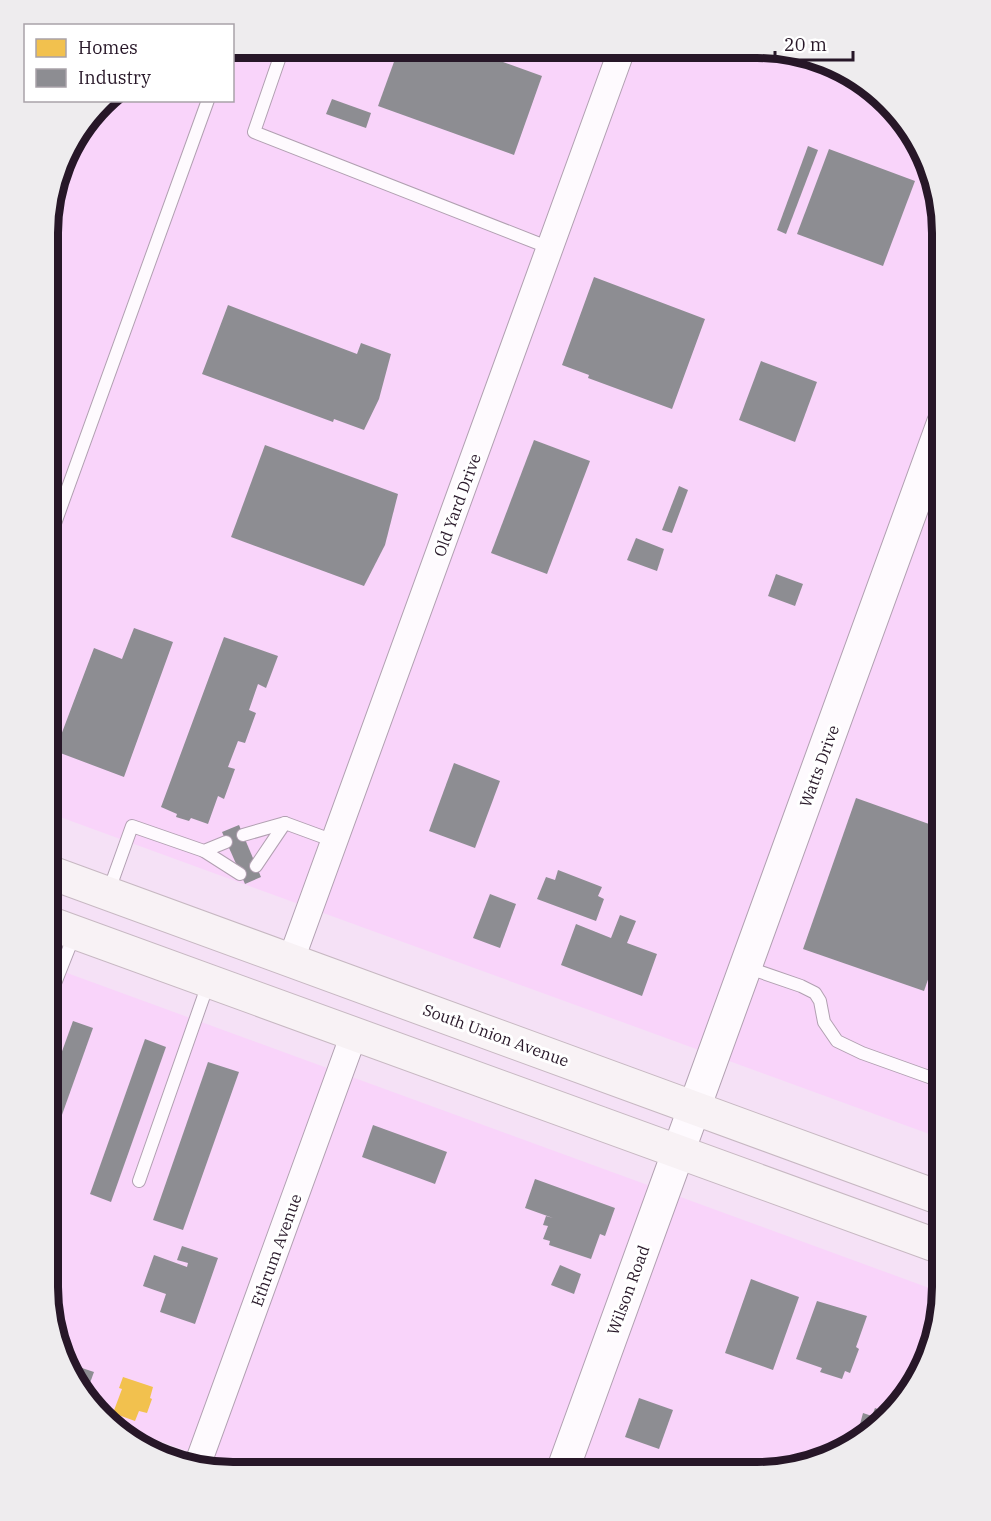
<svg xmlns="http://www.w3.org/2000/svg" width="991" height="1521" font-family="'IBM Plex Serif',serif">
  <style>
    .built { fill: #f9d4fa }
    .homes { fill: #f2c14e }
    .industry { fill: #8d8d92 }
    .lines { fill: none; stroke-linecap: round; stroke-linejoin: round }
    .service-casing { stroke: #b1a0b1; stroke-width: 14 }
    .minor-casing { stroke: #b1a0b1; stroke-width: 28 }
    .tertiary-casing { stroke: #b1a0b1; stroke-width: 34 }
    .primary-casing { stroke: #c7b8c2; stroke-width: 35 }
    .service { stroke: #fefafe; stroke-width: 12 }
    .minor { stroke: #fefafe; stroke-width: 26 }
    .tertiary { stroke: #fefafe; stroke-width: 32 }
    .primary { stroke: #f8f2f5; stroke-width: 33 }
    .labels { text-anchor: middle; stroke-width: 6; stroke-linejoin: round; paint-order: stroke }
    .street-label { font-size: 16px; fill: #271728; stroke: #fff }
    .rim { fill: none; stroke: #271728; stroke-width: 8 }
  </style>
  <rect width="100%" height="100%" fill="#f5e1f6"/>
  <g class="built">
    <path d="M232,48L782,50L870,86L929,162L943,233V1139L49,813L50,209L67,151L106,101L232,100Z"/>
    <path d="M48,966L943,1293V1300L912,1391L880,1427L829,1459L758,1473L245,1472L113,1424L62,1359L48,1288Z"/>
  </g>
  <path class="homes" d="M123,1377L153,1387L150,1398L152,1399L147,1413L139,1411L135,1421L113,1413L122,1389L119,1388Z"/>
  <g class="industry">
    <path d="M399,48L467,49L542,76L514,155L378,106Z"/>
    <path d="M332,99L371,113L366,128L326,114Z"/>
    <path d="M808,146L818,150L786,234L777,230Z"/>
    <path d="M829,149L915,181L883,266L797,234Z"/>
    <path d="M594,277L705,319L672,409L588,378L589,375L562,365Z"/>
    <path d="M228,305L357,354L361,343L391,354L379,399L364,430L334,419L333,422L202,374Z"/>
    <path d="M761,361L817,382L795,442L739,420Z"/>
    <path d="M534,440L590,461L547,574L491,553Z"/>
    <path d="M265,445L398,494L385,545L364,586L231,537Z"/>
    <path d="M679,486L688,490L672,533L662,530Z"/>
    <path d="M636,538L664,549L657,571L627,560Z"/>
    <path d="M776,574L803,584L795,606L768,596Z"/>
    <path d="M134,628L173,642L124,777L55,751L94,648L122,659Z"/>
    <path d="M224,637L278,656L266,688L258,684L249,710L256,713L245,743L238,741L228,767L235,769L224,799L218,796L208,824L191,818L189,821L176,817L177,814L161,807Z"/>
    <path d="M454,763L500,781L475,848L429,831Z"/>
    <path d="M856,798L943,829V937L924,991L803,949Z"/>
    <path d="M239,825L261,877L245,884L222,832Z"/>
    <path d="M558,870L602,887L598,896L604,899L596,921L537,899L546,877L555,880Z"/>
    <path d="M490,894L516,904L500,948L473,938Z"/>
    <path d="M620,915L636,921L627,943L657,954L642,996L561,965L576,924L611,938Z"/>
    <path d="M73,1021L93,1028L48,1154V1090Z"/>
    <path d="M145,1039L166,1047L111,1202L90,1194Z"/>
    <path d="M208,1062L239,1072L183,1230L153,1220Z"/>
    <path d="M373,1125L447,1152L435,1184L362,1157Z"/>
    <path d="M535,1179L615,1208L605,1236L600,1234L591,1259L549,1245L550,1241L543,1239L548,1226L543,1225L546,1216L553,1218L525,1208Z"/>
    <path d="M182,1246L218,1258L195,1324L160,1312L166,1294L143,1286L154,1255L187,1267L188,1263L177,1260Z"/>
    <path d="M560,1265L581,1274L574,1294L551,1285Z"/>
    <path d="M751,1279L799,1297L773,1370L725,1353Z"/>
    <path d="M817,1301L867,1316L856,1347L859,1349L850,1373L845,1371L842,1379L820,1372L822,1368L796,1359Z"/>
    <path d="M64,1362L94,1372L87,1391Z"/>
    <path d="M639,1398L673,1410L659,1449L625,1437Z"/>
    <path d="M875,1408L891,1414L880,1427L855,1443L863,1413L872,1416Z"/>
  </g>
  <g class="lines">
    <g class="service-casing">
      <g id="service">
        <path d="M283,48L254,132L550,248"/>
        <path d="M49,540L208,100"/>
        <path d="M243,835L285,823L334,841"/>
        <path d="M204,851L240,874"/>
        <path d="M256,866L285,823"/>
        <path d="M108,893L132,826L204,851L226,842"/>
        <path d="M746,967L801,986L815,993L820,1001L824,1022L837,1041L862,1053L943,1082"/>
        <path d="M48,1001L75,933"/>
        <path d="M139,1181L208,984"/>
      </g>
    </g>
    <g class="minor-casing">
      <g id="minor">
        <path d="M291,960L622,49"/>
        <path d="M197,1466L354,1034"/>
      </g>
    </g>
    <g class="tertiary-casing">
      <path id="tertiary" d="M562,1472L943,423"/>
    </g>
    <g class="primary-casing">
      <g id="primary">
        <path d="M49,872L943,1199"/>
        <path d="M49,923L943,1248"/>
      </g>
    </g>
    <use href="#service" class="service"/>
    <use href="#minor" class="minor"/>
    <use href="#tertiary" class="tertiary"/>
    <use href="#primary" class="primary"/>
  </g>
  <g class="labels">
    <g class="street-label">
      <text transform="translate(457 505) rotate(-70)" y="6">Old Yard Drive</text>
      <text transform="translate(819 766) rotate(-70)" y="6">Watts Drive</text>
      <text transform="translate(496 1035) rotate(20)" y="6">South Union Avenue</text>
      <text transform="translate(276 1250) rotate(-70)" y="6">Ethrum Avenue</text>
      <text transform="translate(628 1290) rotate(-70)" y="6">Wilson Road</text>
    </g>
  </g>
  <path d="M0 0H991V1521H0ZM233 58H757A175 175 0 0 1 932 233V1287A175 175 0 0 1 757 1462H233A175 175 0 0 1 58 1287V233A175 175 0 0 1 233 58Z" fill="#eeecee" fill-rule="evenodd"/>
  <path class="rim" d="M233 58H757A175 175 0 0 1 932 233V1287A175 175 0 0 1 757 1462H233A175 175 0 0 1 58 1287V233A175 175 0 0 1 233 58Z"/>
  <rect x="24" y="24" width="210" height="78" fill="#ffffff" stroke="#a9a2a9" stroke-width="1.5"/>
  <rect x="36" y="39" width="30" height="18" fill="#f2c14e" stroke="#a9a2a9" stroke-width="1.5"/>
  <text x="78" y="54" font-size="18" fill="#271728">Homes</text>
  <rect x="36" y="69" width="30" height="18" fill="#8d8d92" stroke="#a9a2a9" stroke-width="1.5"/>
  <text x="78" y="84" font-size="18" fill="#271728">Industry</text>
  <path d="M775 51v9h78v-9" fill="none" stroke="#271728" stroke-width="3"/>
  <text x="784" y="51" font-size="18" fill="#271728" stroke="#ffffff" stroke-width="4.5" paint-order="stroke">20 m</text>
</svg>
